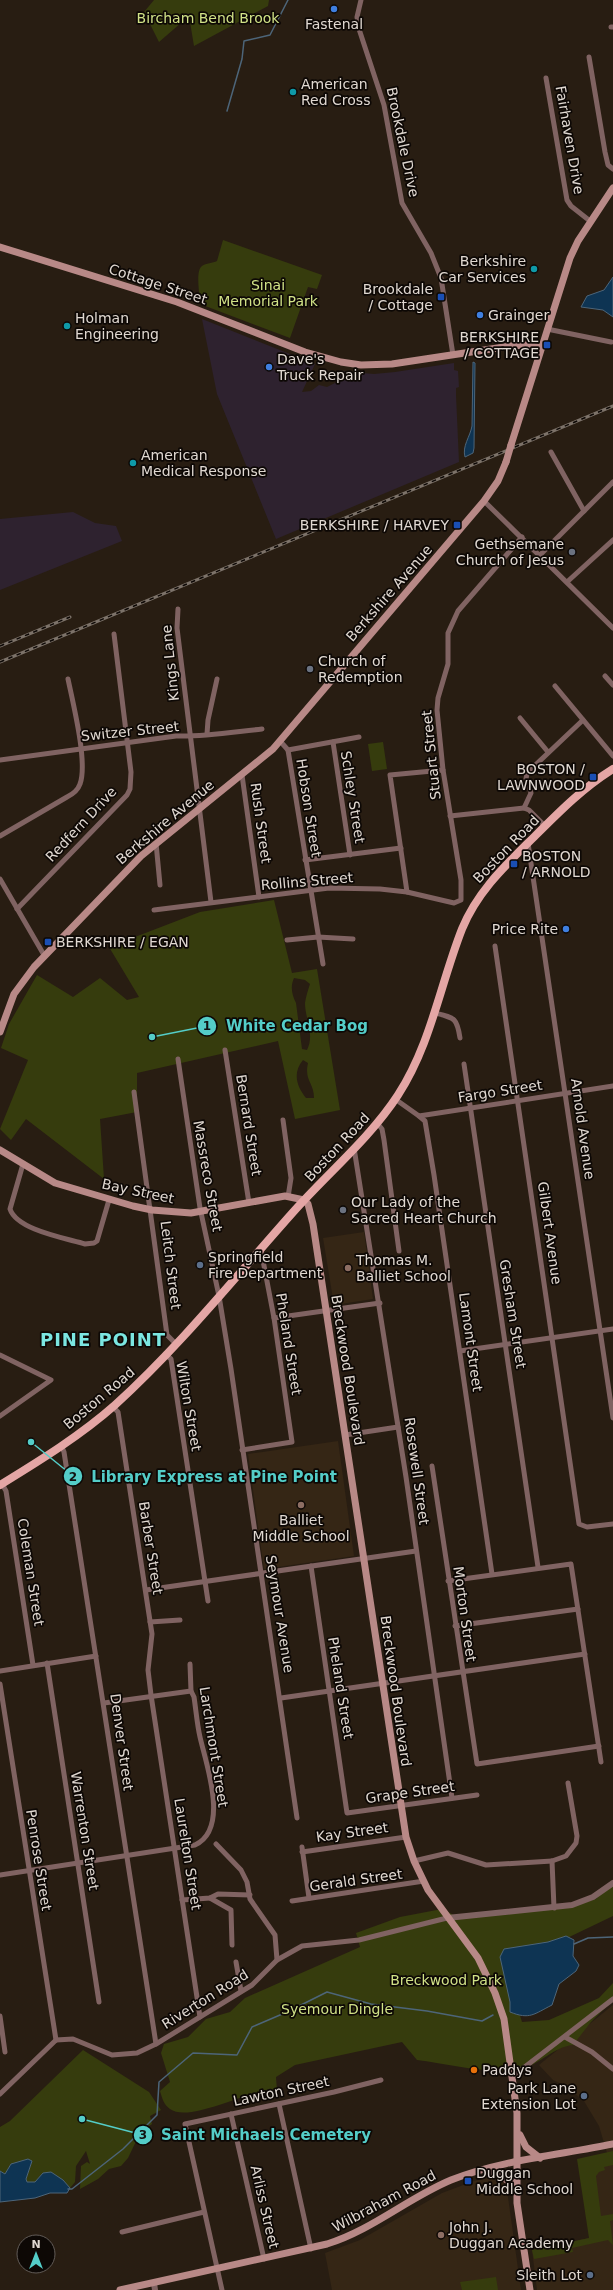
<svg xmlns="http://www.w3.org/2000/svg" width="613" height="2290" font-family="'DejaVu Sans',sans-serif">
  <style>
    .built { fill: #352615 }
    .industrial { fill: #2e222f }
    .green { fill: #363c0d; fill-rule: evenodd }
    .water { fill: #0e3453; stroke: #4d6579 }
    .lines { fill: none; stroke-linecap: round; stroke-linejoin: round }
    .stream { stroke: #4d6579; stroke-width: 1.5 }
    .minor { stroke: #806362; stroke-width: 5 }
    .tertiary { stroke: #806362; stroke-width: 6 }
    .secondary { stroke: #b88987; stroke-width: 7 }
    .primary { stroke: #e4a6a5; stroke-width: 8 }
    .rail-casing { stroke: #7c7269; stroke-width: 3 }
    .rail { stroke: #0d0805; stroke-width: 1.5; stroke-dasharray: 4.5; stroke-linecap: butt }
    .secondary-bridge { stroke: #b88987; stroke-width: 7 }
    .shop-dot { fill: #3f7fe0; stroke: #0d0805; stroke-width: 1.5 }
    .culture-dot { fill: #0f9aa8; stroke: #0d0805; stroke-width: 1.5 }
    .transit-dot { fill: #1a4fb4; stroke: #0d0805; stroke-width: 1.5 }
    .worship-dot { fill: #6b7280; stroke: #0d0805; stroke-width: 1.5 }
    .service-dot { fill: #5c6f8a; stroke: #0d0805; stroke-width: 1.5 }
    .education-dot { fill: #8d6e63; stroke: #0d0805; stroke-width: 1.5 }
    .food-dot { fill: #e8710a; stroke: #0d0805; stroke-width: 1.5 }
    .labels { text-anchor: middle; stroke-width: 3.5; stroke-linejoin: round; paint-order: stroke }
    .park-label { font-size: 14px; fill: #d1e287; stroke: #0d0805 }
    .poi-label { font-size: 14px; fill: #e0d8d1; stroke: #0d0805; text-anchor: start }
    .street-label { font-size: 14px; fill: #e0d8d1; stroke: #0d0805 }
    .district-label { font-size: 18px; font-weight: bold; letter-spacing: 1px; fill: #7be6e1; stroke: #0d0805 }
    .leader { fill: none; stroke: #54cdc8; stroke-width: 1.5 }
    .callout-dot { fill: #54cdc8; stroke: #0d0805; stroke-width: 1.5 }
    .mark-label { font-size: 12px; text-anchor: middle; font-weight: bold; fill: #111 }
    .callout-label { font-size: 15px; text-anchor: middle; font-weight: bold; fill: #54cdc8; stroke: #0d0805; stroke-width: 3.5; stroke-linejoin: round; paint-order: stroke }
  </style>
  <rect width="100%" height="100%" fill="#281d12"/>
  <g class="built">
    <path d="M364,1232L373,1299L334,1305L323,1238Z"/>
    <path d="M338,1441L354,1556L264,1569L248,1454Z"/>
    <path d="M613,2005V2290H537L532,2250L599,2236L590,2157L607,2153L599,2126L584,2101L567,2087L553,2080L539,2065Z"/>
    <path d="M493,2177L502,2181L507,2190L521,2290H332L325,2253L360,2240L442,2193L474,2181Z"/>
  </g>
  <g class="industrial">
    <path d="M202,319L315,364L302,392L311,391L319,385L327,387L337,382L340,371L374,374L395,372L454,363V370L458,371L459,387L456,388V395L459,462L276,539L217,394Z"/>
    <path d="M73,512L95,523L116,526L122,541L0,590V519Z"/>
  </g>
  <g class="green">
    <path d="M154,0H269L268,6L194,46L189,16L159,42L144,12Z"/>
    <path d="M223,240L322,275L317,289L308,287L290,338L200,304C200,295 195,271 202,266C206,263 213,263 217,261Z"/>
    <path d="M383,742L387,769L372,771L368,744Z"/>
    <path d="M274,900L292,973L317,969L340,1110L295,1119L278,1041L137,1073V1112L100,1119L104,1179L26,1119L11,1140L0,1129L28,1060L1,1048L9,1024L37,975L73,997L100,978L127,1000L139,997L109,947L200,912ZM294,978L305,980L310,984C308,990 306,996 305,1003C305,1019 315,1034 307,1050L302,1049L296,1003C292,995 290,987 294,978ZM303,1060L308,1063C304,1081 314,1082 314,1098H306C297,1087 292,1073 303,1060Z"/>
    <path d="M613,1882V1916L515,1963L511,1986L522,2022L549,2020L599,1998L613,1983V2000L591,2022L573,2045C553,2047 541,2064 521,2069C491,2075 448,2064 417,2060L402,2042L295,2065L276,2077L277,2091C268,2092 259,2092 250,2095C232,2099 186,2121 170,2109C164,2105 162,2098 160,2091L170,2082L161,2053L164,2044L188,2037L206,2019L230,2012L245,1998L360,1947L356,1933L400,1917L442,1909L454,1915L568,1908L596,1899Z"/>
    <path d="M83,2050L149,2092L161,2110L150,2116L152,2124L140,2133L128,2158L121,2166L109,2169L98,2179L80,2189L81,2166L87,2162L90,2164L86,2151L76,2166L75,2182L70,2188L63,2180L43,2173L35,2182H27L26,2179L32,2161L11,2164L5,2174L0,2171V2127L10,2121Z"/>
    <path d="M613,2151V2165L604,2167L605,2170L599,2172L596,2176L601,2216L613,2214V2220L610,2221L613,2245L608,2240L572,2248L573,2252L534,2259L532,2250L589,2238L577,2159Z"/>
    <path d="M496,2277L498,2290H462L460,2282Z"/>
  </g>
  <g class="water">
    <path d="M613,277V317L603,310L581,307L587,296L604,290Z"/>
    <path d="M473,362L475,363L474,448L473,453L465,457C462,446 470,437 472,426Z"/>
    <path d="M566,1936L574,1940L573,1956L579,1965L576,1971L559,1984L552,2005C534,2014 530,2020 510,2012V2002L500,1957L504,1949L548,1942Z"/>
    <path d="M28,2159L32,2161L26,2179L27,2182H35L43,2173L51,2172L63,2180L70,2188L67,2193H50L35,2198L0,2202V2171L5,2174L11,2164Z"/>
  </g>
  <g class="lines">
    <g class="stream">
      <path d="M227,111L242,59L244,41L270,35L288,0"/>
      <path d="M574,1944L588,1938L613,1937"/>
      <path d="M68,2189H72L123,2149L157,2115L159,2082L193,2053L237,2055L252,2027L287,2012L327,1992L371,2004L427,2011L482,2021L493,2015"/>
    </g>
    <g class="minor">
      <path d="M361,0L357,17L359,29L384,105L402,203L431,253L441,278L453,355"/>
      <path d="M611,27H613"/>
      <path d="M589,57L605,152L608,165L613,169"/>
      <path d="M546,78L567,200L571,206L590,221"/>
      <path d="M547,329L611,342"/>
      <path d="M551,452L584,511"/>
      <path d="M484,501L613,628"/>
      <path d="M540,555L613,482"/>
      <path d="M567,582L613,540"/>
      <path d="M178,609L177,628L211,902"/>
      <path d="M605,676L613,685"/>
      <path d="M555,686L613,756"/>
      <path d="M520,718L548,752"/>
      <path d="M207,734L208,720L217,679"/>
      <path d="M280,741L288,750L359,737"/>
      <path d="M333,742L350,855"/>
      <path d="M288,750L323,964"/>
      <path d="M0,760L176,736C204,737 233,732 262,729"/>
      <path d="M242,775L259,897"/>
      <path d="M450,816L524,808"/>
      <path d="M545,826L529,810L524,808L531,793L526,779L527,773L583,720"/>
      <path d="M0,836L67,797C73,794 78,790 80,784C88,763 73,703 68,679"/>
      <path d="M156,843L160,885"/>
      <path d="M528,843L613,1418"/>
      <path d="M305,860L401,848"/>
      <path d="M0,879L44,955"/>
      <path d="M407,892L390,775L443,770"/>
      <path d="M17,909L127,795L130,789L131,772L114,634"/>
      <path d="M154,910L329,888L380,889L407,892L454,903L461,900V880L443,770L437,710L438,698L448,664V633L458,611L522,537"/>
      <path d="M287,940L318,937L353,939"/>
      <path d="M495,946L579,1524L587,1527L613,1524"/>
      <path d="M435,1013C455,1018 457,1018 460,1038"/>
      <path d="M225,1050L249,1203"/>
      <path d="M178,1059L200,1208L219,1296L231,1369L297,1818"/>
      <path d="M464,1064L538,1567"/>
      <path d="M134,1092L167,1335L175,1343"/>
      <path d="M395,1099L419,1116L613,1086"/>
      <path d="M419,1116L425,1121L434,1175L492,1574"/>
      <path d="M283,1120L291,1178L288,1197"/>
      <path d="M377,1123L382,1129L384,1140L399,1251"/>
      <path d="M354,1148L406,1477L452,1798"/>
      <path d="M23,1164L10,1209C17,1230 65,1238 85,1244L94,1243L97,1241L109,1200"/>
      <path d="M274,1318L380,1303"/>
      <path d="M460,1351L613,1329"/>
      <path d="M165,1354L171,1359L208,1601"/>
      <path d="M0,1355L51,1380L0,1416"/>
      <path d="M113,1407L118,1412L152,1634L148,1670L151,1695L200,2017"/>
      <path d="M345,1435L398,1427"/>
      <path d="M61,1445L64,1452L156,2044"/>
      <path d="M242,1450L292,1442L274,1318L261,1250"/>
      <path d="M432,1466L477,1764L599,1746"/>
      <path d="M2,1484L6,1491L33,1665"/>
      <path d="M311,1566L347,1813L477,1795"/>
      <path d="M448,1581L571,1564L601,1762"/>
      <path d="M146,1590L416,1551"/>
      <path d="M150,1622L180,1620"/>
      <path d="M455,1626L578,1609"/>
      <path d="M47,1663L99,2002"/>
      <path d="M0,1671L96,1656"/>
      <path d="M0,1684L56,2040"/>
      <path d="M281,1698L585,1654"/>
      <path d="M104,1703L191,1691"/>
      <path d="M302,1847L309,1898"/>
      <path d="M302,1852L406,1837"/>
      <path d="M414,1861L448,1853L486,1865L552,1861L566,1856L576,1843L577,1836L568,1783"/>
      <path d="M552,1861L554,1908"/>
      <path d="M0,1875L195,1845C230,1829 206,1764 200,1737C197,1724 196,1710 194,1697L191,1691L190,1664"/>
      <path d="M210,1898L231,1910L232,1945"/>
      <path d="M182,1900L210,1898L218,1894L250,1895"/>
      <path d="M292,1901L424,1881"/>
      <path d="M277,1960L302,1946L359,1940L447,1918"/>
      <path d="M236,1962L241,1991"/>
      <path d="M0,2016L5,2052"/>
      <path d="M565,2037L592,2052L613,2069"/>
      <path d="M56,2040L73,2039L112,2055L137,2053L156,2044L252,1985L277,1960L275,1935L250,1899L247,1882L241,1870L216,1844"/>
      <path d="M513,2076L613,1999"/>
      <path d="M0,2094L56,2040"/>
      <path d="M279,2104L311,2249"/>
      <path d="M231,2114L264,2259"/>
      <path d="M122,2232L204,2212"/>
      <path d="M222,2290L185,2124L334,2092L381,2080"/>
    </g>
    <g class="tertiary">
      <path d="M447,1918L572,1905L593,1897L613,1883"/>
      <path d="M154,2283L155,2290"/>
    </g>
    <g class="secondary">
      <path d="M0,247L177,302L305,352L341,362L361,365L392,364L511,346L527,345L541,348"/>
      <path d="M511,445L570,258L578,241L613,188"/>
      <path d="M0,1032L14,994L34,967L141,856L273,749L484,501L498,481L506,462"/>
      <path d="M0,1150L55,1183L133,1206L152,1210L191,1213L285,1196L304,1200L308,1204L313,1224L406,1837L414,1861L428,1890L478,1958L495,1993L504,2019L517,2113V2203L530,2290"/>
      <path d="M520,2135L526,2147L540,2158"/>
      <path d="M485,2170L497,2174L516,2186"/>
      <path d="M120,2290L327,2244C372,2230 408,2198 451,2180C501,2160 560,2155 613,2144"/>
    </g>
    <path class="primary" d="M0,1485C39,1461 80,1436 115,1405C180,1346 236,1276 295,1210C329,1172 370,1138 398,1095C431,1044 440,985 462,929C478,890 507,864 536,835C560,811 584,787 613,769"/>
    <g class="rail-casing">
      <g id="rail">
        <path d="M0,646L70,617"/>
        <path d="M0,662L613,406"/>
      </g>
    </g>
    <use href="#rail" class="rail"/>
    <path class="secondary-bridge" d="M506,462L511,445"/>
  </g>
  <g class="shop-dot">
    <circle cx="334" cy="9" r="4"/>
    <circle cx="480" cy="315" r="4"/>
    <circle cx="269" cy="367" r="4"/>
    <circle cx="566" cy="929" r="4"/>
  </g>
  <g class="culture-dot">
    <circle cx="293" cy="92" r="4"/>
    <circle cx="534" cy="269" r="4"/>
    <circle cx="67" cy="326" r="4"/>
    <circle cx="133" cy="463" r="4"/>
  </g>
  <g class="transit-dot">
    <rect x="437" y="293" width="8" height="8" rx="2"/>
    <rect x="543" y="341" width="8" height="8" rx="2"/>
    <rect x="453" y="521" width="8" height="8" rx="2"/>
    <rect x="589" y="773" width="8" height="8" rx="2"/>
    <rect x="510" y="860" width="8" height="8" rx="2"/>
    <rect x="44" y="938" width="8" height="8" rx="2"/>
    <rect x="464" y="2177" width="8" height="8" rx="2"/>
  </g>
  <g class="worship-dot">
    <circle cx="572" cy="552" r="4"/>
    <circle cx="310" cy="669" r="4"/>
    <circle cx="343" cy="1210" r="4"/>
  </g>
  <g class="service-dot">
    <circle cx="200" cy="1265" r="4"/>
    <circle cx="584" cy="2096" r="4"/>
    <circle cx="590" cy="2275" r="4"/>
  </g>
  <g class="education-dot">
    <circle cx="348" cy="1268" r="4"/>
    <circle cx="301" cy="1505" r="4"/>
    <circle cx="441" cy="2235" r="4"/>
  </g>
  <circle class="food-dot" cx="474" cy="2070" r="4"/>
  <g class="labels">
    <g class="park-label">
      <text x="208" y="23">Bircham Bend Brook</text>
      <text x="268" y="290">Sinai<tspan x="268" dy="16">Memorial Park</tspan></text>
      <text x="446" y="1985">Breckwood Park</text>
      <text x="337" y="2014">Syemour Dingle</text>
    </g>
    <g class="poi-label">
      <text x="334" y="29" text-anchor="middle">Fastenal</text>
      <text x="301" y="89">American<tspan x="301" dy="16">Red Cross</tspan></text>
      <text x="526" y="266" text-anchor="end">Berkshire<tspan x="526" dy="16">Car Services</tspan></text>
      <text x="433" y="294" text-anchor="end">Brookdale<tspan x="433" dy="16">/ Cottage</tspan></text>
      <text x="488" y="320">Grainger</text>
      <text x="75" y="323">Holman<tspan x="75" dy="16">Engineering</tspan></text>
      <text x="539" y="342" text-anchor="end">BERKSHIRE<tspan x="539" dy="16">/ COTTAGE</tspan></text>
      <text x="277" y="364">Dave's<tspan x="277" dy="16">Truck Repair</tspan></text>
      <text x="141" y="460">American<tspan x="141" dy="16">Medical Response</tspan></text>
      <text x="449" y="530" text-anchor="end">BERKSHIRE / HARVEY</text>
      <text x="564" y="549" text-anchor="end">Gethsemane<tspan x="564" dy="16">Church of Jesus</tspan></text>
      <text x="318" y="666">Church of<tspan x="318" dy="16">Redemption</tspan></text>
      <text x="585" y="774" text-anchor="end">BOSTON /<tspan x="585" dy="16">LAWNWOOD</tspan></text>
      <text x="522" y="861">BOSTON<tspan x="522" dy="16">/ ARNOLD</tspan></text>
      <text x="558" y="934" text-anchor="end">Price Rite</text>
      <text x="56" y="947">BERKSHIRE / EGAN</text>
      <text x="351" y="1207">Our Lady of the<tspan x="351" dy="16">Sacred Heart Church</tspan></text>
      <text x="208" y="1262">Springfield<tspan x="208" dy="16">Fire Department</tspan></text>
      <text x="356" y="1265">Thomas M.<tspan x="356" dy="16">Balliet School</tspan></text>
      <text x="301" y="1525" text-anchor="middle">Balliet<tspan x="301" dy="16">Middle School</tspan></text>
      <text x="482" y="2075">Paddys</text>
      <text x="576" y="2093" text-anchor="end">Park Lane<tspan x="576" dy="16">Extension Lot</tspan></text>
      <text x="476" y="2178">Duggan<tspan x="476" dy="16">Middle School</tspan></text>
      <text x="449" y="2232">John J.<tspan x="449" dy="16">Duggan Academy</tspan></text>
      <text x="582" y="2280" text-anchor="end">Sleith Lot</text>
    </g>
    <g class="street-label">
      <text transform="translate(570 140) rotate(80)" y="5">Fairhaven Drive</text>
      <text transform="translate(403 142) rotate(78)" y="5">Brookdale Drive</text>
      <text transform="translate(158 284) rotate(18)" y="5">Cottage Street</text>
      <text transform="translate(389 593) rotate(-49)" y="5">Berkshire Avenue</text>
      <text transform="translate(170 663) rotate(-96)" y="5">Kings Lane</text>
      <text transform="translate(130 731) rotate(-6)" y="5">Switzer Street</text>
      <text transform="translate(431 755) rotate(-96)" y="5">Stuart Street</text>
      <text transform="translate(353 797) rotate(81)" y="5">Schley Street</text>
      <text transform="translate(309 808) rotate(81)" y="5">Hobson Street</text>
      <text transform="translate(165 822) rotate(-40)" y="5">Berkshire Avenue</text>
      <text transform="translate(261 823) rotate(82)" y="5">Rush Street</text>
      <text transform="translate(81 824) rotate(-47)" y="5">Redfern Drive</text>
      <text transform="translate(506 849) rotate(-46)" y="5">Boston Road</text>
      <text transform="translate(307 881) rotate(-5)" y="5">Rollins Street</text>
      <text transform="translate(500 1091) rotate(-9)" y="5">Fargo Street</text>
      <text transform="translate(249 1125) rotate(81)" y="5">Bernard Street</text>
      <text transform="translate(583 1129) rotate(82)" y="5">Arnold Avenue</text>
      <text transform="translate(337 1147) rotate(-47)" y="5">Boston Road</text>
      <text transform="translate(208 1176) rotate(80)" y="5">Massreco Street</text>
      <text transform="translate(138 1191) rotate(12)" y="5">Bay Street</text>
      <text transform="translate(550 1233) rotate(82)" y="5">Gilbert Avenue</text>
      <text transform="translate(171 1265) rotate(83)" y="5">Leitch Street</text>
      <text transform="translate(513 1314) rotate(81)" y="5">Gresham Street</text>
      <text transform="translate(471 1342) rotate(82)" y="5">Lamont Street</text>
      <text transform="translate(289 1344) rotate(81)" y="5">Pheland Street</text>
      <text transform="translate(348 1370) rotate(81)" y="5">Breckwood Boulevard</text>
      <text transform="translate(99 1398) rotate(-40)" y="5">Boston Road</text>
      <text transform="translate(189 1406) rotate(80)" y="5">Wilton Street</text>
      <text transform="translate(417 1471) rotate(82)" y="5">Rosewell Street</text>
      <text transform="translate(151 1548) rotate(81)" y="5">Barber Street</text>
      <text transform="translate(31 1572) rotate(81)" y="5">Coleman Street</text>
      <text transform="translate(280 1614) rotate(81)" y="5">Seymour Avenue</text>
      <text transform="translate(465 1614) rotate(82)" y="5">Morton Street</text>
      <text transform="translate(341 1688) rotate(81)" y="5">Pheland Street</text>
      <text transform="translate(396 1691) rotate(82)" y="5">Breckwood Boulevard</text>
      <text transform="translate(122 1742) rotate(82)" y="5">Denver Street</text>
      <text transform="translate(214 1747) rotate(81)" y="5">Larchmont Street</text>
      <text transform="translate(410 1792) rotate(-8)" y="5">Grape Street</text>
      <text transform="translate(85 1831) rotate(81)" y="5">Warrenton Street</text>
      <text transform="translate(352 1832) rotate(-8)" y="5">Kay Street</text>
      <text transform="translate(188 1854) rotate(81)" y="5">Laurelton Street</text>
      <text transform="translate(39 1860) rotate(81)" y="5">Penrose Street</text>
      <text transform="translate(356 1880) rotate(-8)" y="5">Gerald Street</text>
      <text transform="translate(205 1999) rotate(-32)" y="5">Riverton Road</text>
      <text transform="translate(281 2091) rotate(-12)" y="5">Lawton Street</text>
      <text transform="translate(384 2201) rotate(-28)" y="5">Wilbraham Road</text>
      <text transform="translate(265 2207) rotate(77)" y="5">Arliss Street</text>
    </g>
    <g class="district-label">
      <text x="103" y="1346">PINE POINT</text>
    </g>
  </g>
  <path class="leader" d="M152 1037L207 1026M31 1442L73 1476M82 2119L143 2135"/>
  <g class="callout-dot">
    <circle cx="152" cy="1037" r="4"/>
    <circle cx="31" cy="1442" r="4"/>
    <circle cx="82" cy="2119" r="4"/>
    <circle cx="207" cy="1026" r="10"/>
    <circle cx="73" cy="1476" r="10"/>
    <circle cx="143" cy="2135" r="10"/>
  </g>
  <g class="mark-label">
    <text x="207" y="1030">1</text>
    <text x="73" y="1481">2</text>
    <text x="143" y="2139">3</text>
  </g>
  <g class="callout-label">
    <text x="297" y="1031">White Cedar Bog</text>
    <text x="214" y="1482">Library Express at Pine Point</text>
    <text x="266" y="2140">Saint Michaels Cemetery</text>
  </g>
  <g transform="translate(36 2254)"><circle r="19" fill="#0d0805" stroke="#615b57"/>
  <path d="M0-3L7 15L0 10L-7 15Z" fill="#54cdc8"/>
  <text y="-6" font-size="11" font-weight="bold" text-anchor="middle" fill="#e0d8d1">N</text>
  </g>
</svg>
